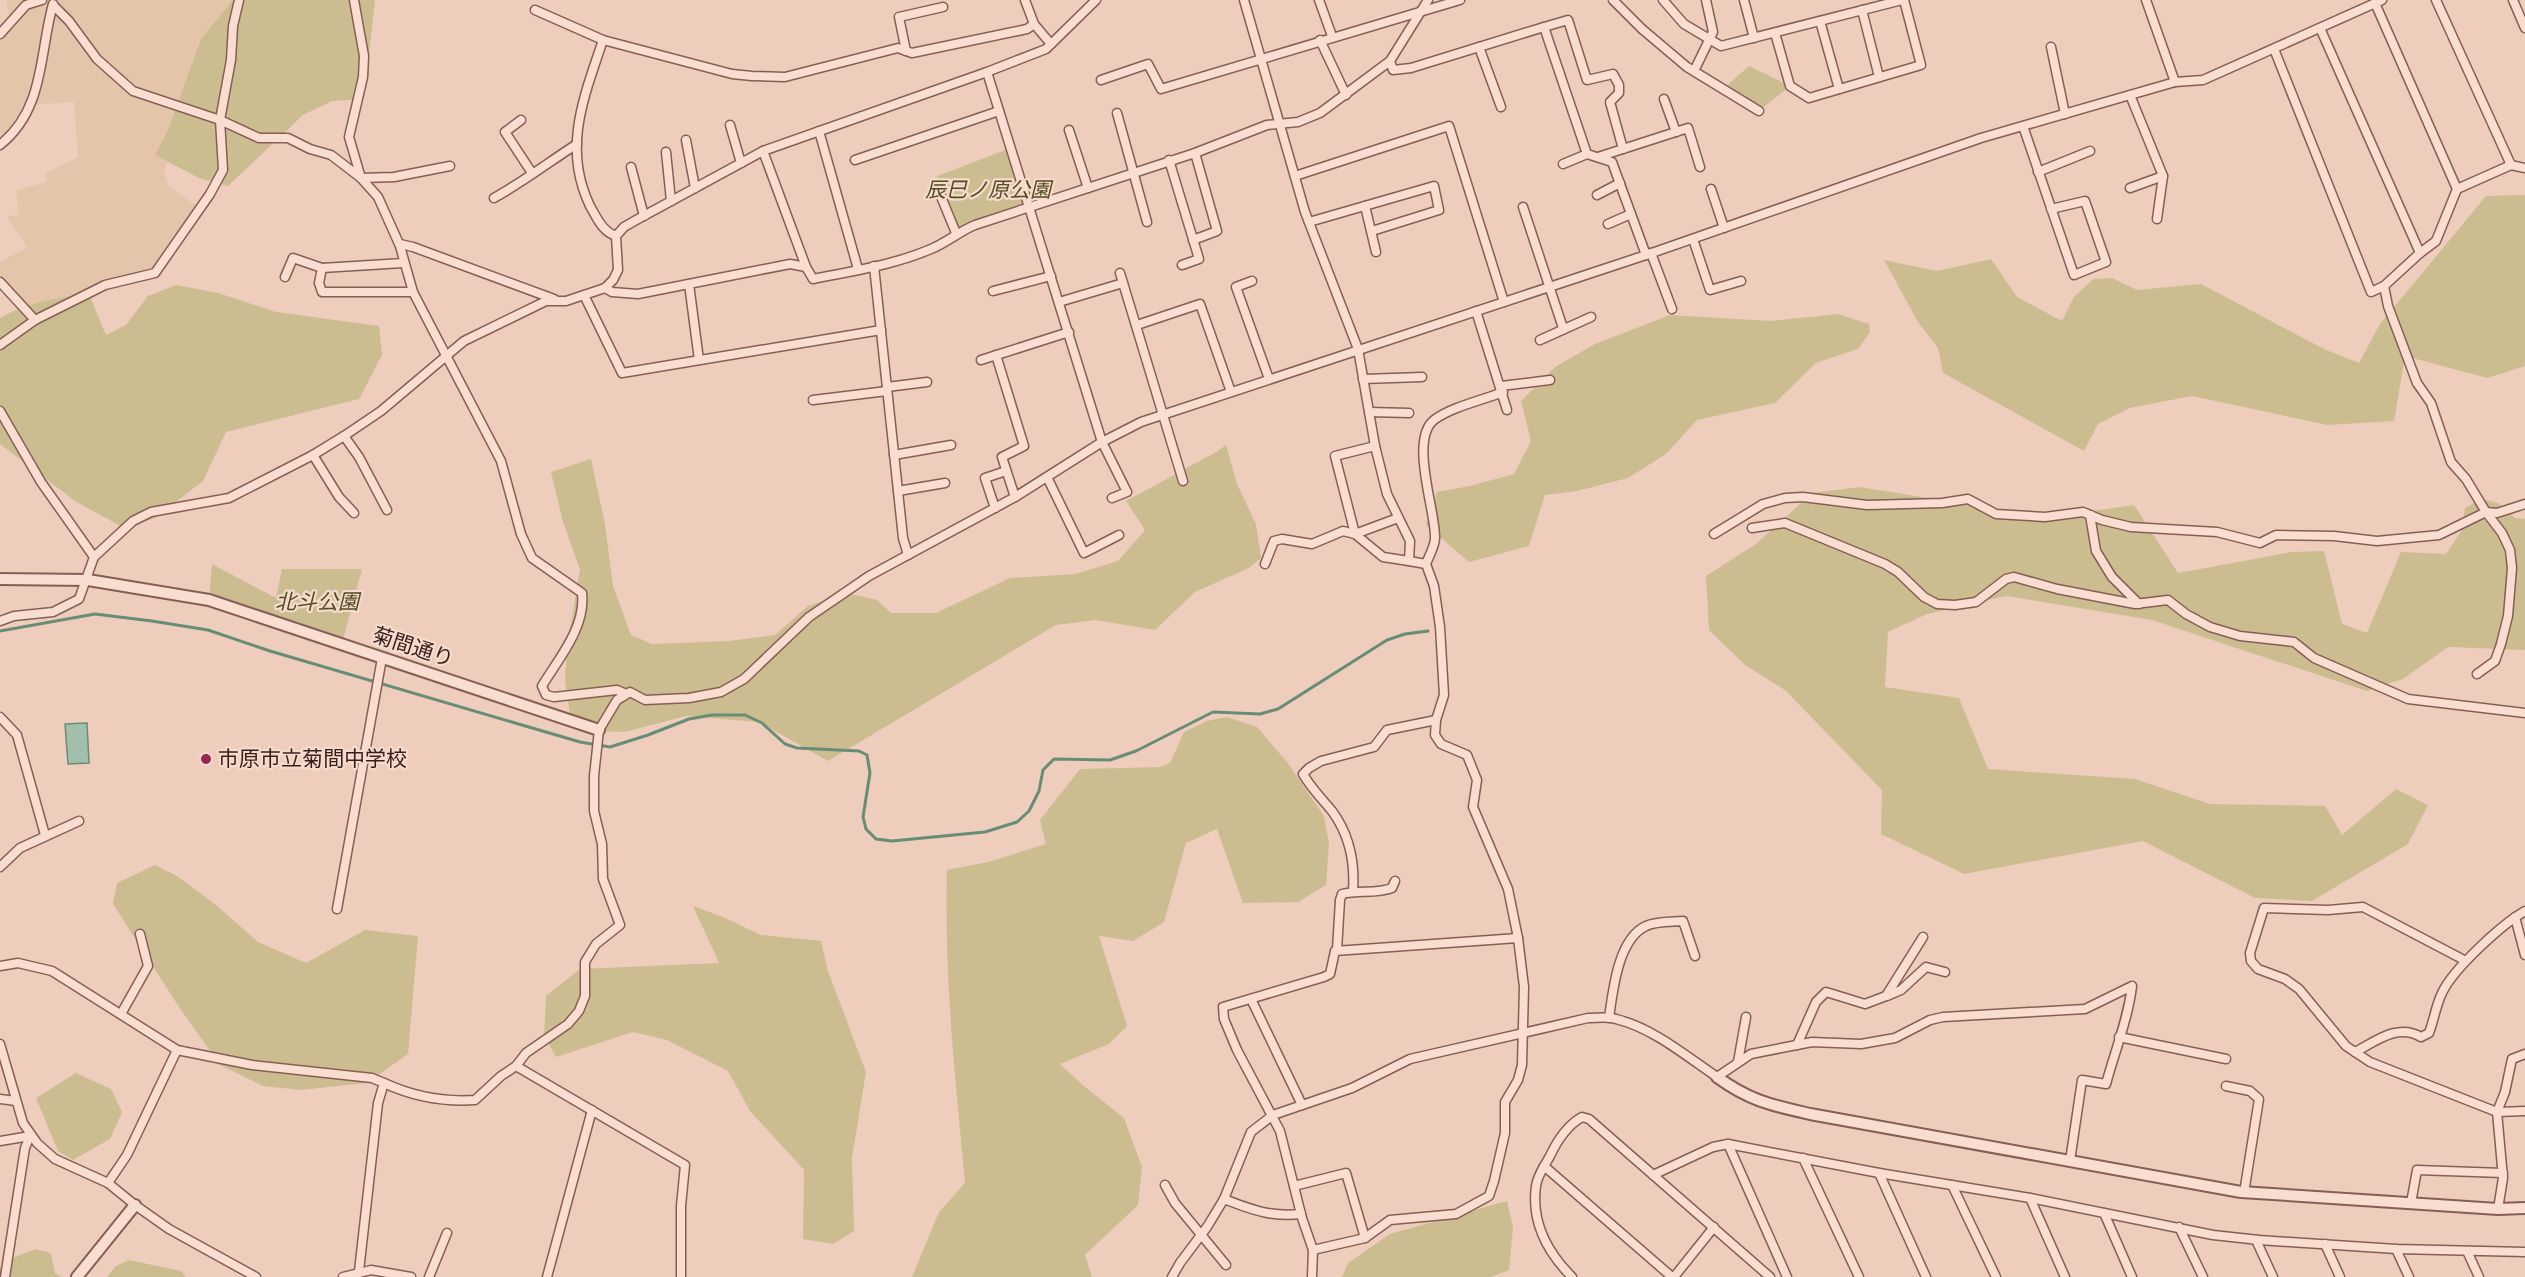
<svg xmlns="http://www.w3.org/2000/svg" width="2525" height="1277" font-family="Lora,'Noto Sans JP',serif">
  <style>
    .farmland { fill: #e4c5aa }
    .green { fill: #ccbd91 }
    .water { fill: #a1bfab; stroke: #688d76; stroke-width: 1.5 }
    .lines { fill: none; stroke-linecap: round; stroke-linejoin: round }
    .stream { stroke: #688d76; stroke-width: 3 }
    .minor-casing { stroke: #865e56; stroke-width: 11 }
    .tertiary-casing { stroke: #865e56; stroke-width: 14 }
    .minor { stroke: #f9ddd0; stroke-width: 8 }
    .tertiary { stroke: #f9ddd0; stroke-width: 10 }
    .poi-dot { fill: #962550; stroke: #f6dacc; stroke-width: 2 }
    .labels { text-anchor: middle; stroke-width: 4.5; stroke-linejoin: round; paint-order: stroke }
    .park-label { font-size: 21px; font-style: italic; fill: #524c21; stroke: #f6dacc }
    .street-label { font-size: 21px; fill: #351e1b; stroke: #f6dacc }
    .poi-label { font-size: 21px; fill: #351e1b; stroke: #f6dacc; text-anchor: start }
  </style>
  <rect width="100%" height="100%" fill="#eecdbd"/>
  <path class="farmland" d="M6,0H234L195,63L164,171L168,185L196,206L154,267L99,285L36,316L0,277V262L27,247L7,217L19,214L16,190L47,182L46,173L78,157L74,102L24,105L11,127L0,137V37L12,27Z"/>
  <g class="green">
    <path d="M233,0H375L364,99L332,101L303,115L228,186L199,178L155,155L168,130L201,39Z"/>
    <path d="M1749,66L1790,86L1759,111L1723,89Z"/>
    <path d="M1011,148L1031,208L956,233L937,176Z"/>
    <path d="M2525,195V366L2487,378L2405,356L2394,421L2327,425L2192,396L2130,408L2098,424L2084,451L1943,373L1938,348L1918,322L1884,260L1937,271L1991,259L2017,297L2062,321L2074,297L2093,279L2112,278L2137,290L2201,284L2324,349L2359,363L2380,324L2486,196Z"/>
    <path d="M176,285L218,293L276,312L379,326L382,355L359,399L226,432L203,481L155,518L124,528L75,501L0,444V318C26,303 59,297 89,294L106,335L126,325L148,296Z"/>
    <path d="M1838,314L1869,324L1870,332L1858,349L1816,363L1775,403L1697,420L1666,454L1628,478L1577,491L1545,495L1529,546L1469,562L1426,525L1437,492L1470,486L1514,474L1531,441L1521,401L1555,367L1595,344L1670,315L1770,321Z"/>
    <path d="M1226,445L1237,484L1256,524L1261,558L1249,568L1195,592L1155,630L1096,620L1056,625L828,761L759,722L686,716L625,732L592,731L571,722L565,680L567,649L580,569L563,522L551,472L591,459L605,524L613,586L631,635L652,644L728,641L775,635L808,606L847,593L877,600L891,613H936L1010,578L1075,574L1118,561L1145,530L1126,501L1218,451Z"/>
    <path d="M1859,487L2049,517L2134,505L2178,573L2292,552L2324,551L2342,624L2367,633L2401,552L2446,554L2462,530L2465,508L2481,499L2498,503L2515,518L2525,519V650L2448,647L2403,679L2367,691L2152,620L2006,596L1927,614L1888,632L1885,687L1959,698L1988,769L2135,779L2210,804L2325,806L2342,835L2396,789L2428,805L2408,844L2312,901L2255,898L2143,841L1964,874L1881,834L1882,790L1785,690L1745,665L1709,630L1706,576L1756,544L1812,493Z"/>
    <path d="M212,564L276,598L282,569H362L342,644L209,600Z"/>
    <path d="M1227,717L1257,727L1287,762L1324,816L1329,844L1326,885L1298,902L1243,903L1217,829L1186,843L1164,922L1133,941L1099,936L1127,1026L1109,1044L1060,1064L1085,1087L1124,1118L1142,1167L1138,1205L1085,1255L1092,1277H912L939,1212L965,1183C955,1076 944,977 947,870L988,862L1046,844L1040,820L1080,769L1160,767L1170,763L1184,732L1207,721Z"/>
    <path d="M155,865L177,876L216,905L258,942L306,963L365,930L418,936L408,1054L367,1083L301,1090L263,1086L220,1065L179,1007L113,904L117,883Z"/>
    <path d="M693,906L723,917L761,935L821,941L828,971L866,1072L852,1158L854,1231L833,1244L803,1239L804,1170L750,1111L728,1071L667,1040L633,1032L556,1057L544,1036L546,996L580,969L719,963Z"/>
    <path d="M76,1073L111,1089L122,1112L110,1139L73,1160L58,1151L36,1098Z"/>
    <path d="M1507,1201L1513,1227L1509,1270L1491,1277H1342L1348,1263L1390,1234Z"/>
    <path d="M36,1249L51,1253L55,1273L61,1277H0V1267L15,1257Z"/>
    <path d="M129,1260L181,1271L186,1277H107L116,1266Z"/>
  </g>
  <path class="water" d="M87,723L89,763L68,764L65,724Z"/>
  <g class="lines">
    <path class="stream" d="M0,631L95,614L152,621L208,630L270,651L580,742L610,747L648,735L689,719L712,715H745L762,723L785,744L797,748L859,751L867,755L870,773L863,817L866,829L876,839L892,841L985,832L1017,822L1029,811L1039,791L1043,770L1054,759L1110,760L1136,751L1213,712L1260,714L1278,709L1387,640L1405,634L1428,631"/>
    <g class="minor-casing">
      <g id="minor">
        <path d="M354,0L364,56L363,77L349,137L361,178"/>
        <path d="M1025,0L1034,24L1051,44"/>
        <path d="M1244,0L1305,212L1358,349L1375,446L1387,494L1410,541L1409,561L1426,564L1434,586L1440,627L1444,695L1436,720L1435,735L1441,744L1467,755L1477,780L1473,807L1508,889L1518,938L1524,987L1522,1065L1518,1080L1505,1102V1133L1494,1181L1489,1196L1456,1214L1390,1220L1365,1238"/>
        <path d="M1319,0L1332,36"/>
        <path d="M1428,0L1390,61L1393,70L1411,68L1544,27L1587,154L1612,162L1646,255"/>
        <path d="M1613,0L1642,29L1687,67L1759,111"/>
        <path d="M1663,0L1684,24L1721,46L1902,0"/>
        <path d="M1744,0L1754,38"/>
        <path d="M2146,0L2175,82"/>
        <path d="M2436,0L2511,165"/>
        <path d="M2513,0L2525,28"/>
        <path d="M2375,3L2457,189"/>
        <path d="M53,5L69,21L97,59L133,91L220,120L259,138H288L310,149L331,155L361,178L378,197L400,246L413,292L501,461L521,534L532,558L582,593C586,627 559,658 542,686L546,695L554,697L617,690L624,693"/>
        <path d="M535,10L603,40L732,74L752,76L785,77L898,48L912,53L1027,29L1034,24"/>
        <path d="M1862,10L1879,77"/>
        <path d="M1820,21L1839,89"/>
        <path d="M1544,27L1568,20L1587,80L1613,74L1619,85V93L1610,102L1623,149"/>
        <path d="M2320,28L2420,253"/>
        <path d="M1775,33L1790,86L1809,98L1921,65L1904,0"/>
        <path d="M0,34L26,5L42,0"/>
        <path d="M603,40C584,97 562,148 590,206C597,218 602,231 616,236"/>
        <path d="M1320,40L1346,95"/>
        <path d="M1479,47L1501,107"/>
        <path d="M2051,47L2065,114"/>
        <path d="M2274,49L2371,292L2384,286L2420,253L2436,241L2457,189L2511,165L2525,168"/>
        <path d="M906,51L899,17L943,7"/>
        <path d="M1694,71L1713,32L1706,0"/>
        <path d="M987,72L1102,442L1127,492L1112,498"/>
        <path d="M1101,80L1148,64L1161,89L1460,0"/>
        <path d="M2130,95L2163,176L2157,219"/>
        <path d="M1664,99L1676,132"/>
        <path d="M1117,113L1147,222"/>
        <path d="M521,120L505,132L532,173"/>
        <path d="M730,125L741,163"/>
        <path d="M2023,126L2074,275L2106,262L2085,201L2051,209"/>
        <path d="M1069,130L1088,188"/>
        <path d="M819,131L858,269"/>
        <path d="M686,140L695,188"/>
        <path d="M0,145C45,109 39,54 53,4"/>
        <path d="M763,151L806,267L813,279C852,271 894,265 931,249C946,243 960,231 975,225L1195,153L1267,125L1298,122L1320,113L1390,61"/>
        <path d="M666,152L671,201"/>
        <path d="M1598,157L1688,128L1700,167"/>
        <path d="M855,160L999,111"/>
        <path d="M1169,160L1199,259L1182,265"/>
        <path d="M1563,164L1587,154"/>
        <path d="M631,167L644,216"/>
        <path d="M2038,172L2090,151"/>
        <path d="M1295,176L1449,126L1504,302"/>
        <path d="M361,178L394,177L450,166"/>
        <path d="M937,187L956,233"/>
        <path d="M2130,188L2163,176"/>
        <path d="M1711,189L1724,228"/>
        <path d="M1597,195L1620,183"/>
        <path d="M494,198C523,182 549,162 577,144"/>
        <path d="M1365,206L1376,252"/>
        <path d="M1523,207L1563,328"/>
        <path d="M1309,222L1434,186L1439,210L1372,231"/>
        <path d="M1608,224L1631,214"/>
        <path d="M1693,239L1710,290L1741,281"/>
        <path d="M1193,240L1217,231L1195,153"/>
        <path d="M400,244L413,247L554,299"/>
        <path d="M1651,253L1672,309"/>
        <path d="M874,266L903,538L908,555"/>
        <path d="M322,268L319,283L322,292H413"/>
        <path d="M1120,273L1183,481"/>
        <path d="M285,277L293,258L322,268L403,263"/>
        <path d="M1252,281L1236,287L1269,379"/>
        <path d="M0,282L35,320"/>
        <path d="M689,284L699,360"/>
        <path d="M2384,286L2388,306L2417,383L2431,403L2451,462L2466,479L2486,512L2502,533L2510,550L2512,568L2508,616L2501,644L2495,661L2477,674"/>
        <path d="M605,288L612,292L638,294L790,264L806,267"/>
        <path d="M993,291L1051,276"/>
        <path d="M584,295L622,373L881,330"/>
        <path d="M1059,302L1123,283"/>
        <path d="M1476,311L1507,410"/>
        <path d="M1137,325L1200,304L1231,392"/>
        <path d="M1540,340L1591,317"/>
        <path d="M0,345L35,320L105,285L155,273L210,194L223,170L220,120L231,60L233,26L239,0"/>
        <path d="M996,355L1024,446L1002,457L1015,497"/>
        <path d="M981,360L1069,332"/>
        <path d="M1363,379L1422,377"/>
        <path d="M1501,386L1550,380"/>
        <path d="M887,387L927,382"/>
        <path d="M813,400L887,391"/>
        <path d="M0,411L41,482L94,557"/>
        <path d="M1369,412L1409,413"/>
        <path d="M344,436L359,457L387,510"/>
        <path d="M1375,446L1335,456L1355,534L1398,518"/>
        <path d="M313,455L339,497L354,513"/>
        <path d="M894,455L951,445"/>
        <path d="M1047,477L1084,553L1119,535"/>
        <path d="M898,491L945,483"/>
        <path d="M995,508L985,478L1006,471"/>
        <path d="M2090,515L2096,551L2112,577L2139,604"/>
        <path d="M1752,528L1785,523L1885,564L1898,572L1924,597L1937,604L1955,605L1976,602L2006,579L2014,577L2057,589L2135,604L2168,600L2186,614L2210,627L2240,636L2294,642L2314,658L2408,699L2525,713"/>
        <path d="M1714,534L1763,504L1785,498L1803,497L1867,505L1942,503L1968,499L1996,514L2045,517L2083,512L2102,520L2131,527L2217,532L2260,543L2276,535L2334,536L2377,541L2439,535L2486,512L2497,513L2525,504"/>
        <path d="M1265,564L1274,541L1282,539L1312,544L1343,531L1355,534L1383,557L1409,561"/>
        <path d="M1426,564C1429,556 1435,546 1435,538C1436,512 1409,440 1434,420C1451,407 1483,400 1503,392"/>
        <path d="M0,621L14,616L53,612L79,599L94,557L133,521L151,512L229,498L313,455L344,436L381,411L464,341L546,301H566L605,288L613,280L618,270L616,236L624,227L638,219L763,151L987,72L1046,49L1096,0"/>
        <path d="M0,717L17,735L45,835"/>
        <path d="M0,867L20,848L79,821"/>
        <path d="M1353,891C1355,863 1349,834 1332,811C1322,799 1311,788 1303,774L1309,768L1321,761L1374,747L1387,730L1436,720"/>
        <path d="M337,909L382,658"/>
        <path d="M2515,917L2525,955"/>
        <path d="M1337,950L1340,900L1342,894C1359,890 1377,894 1392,888L1395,881"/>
        <path d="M2466,961L2363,907L2328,910L2264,908L2250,953L2251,961L2258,969L2285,979L2299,989L2346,1046L2370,1062L2497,1112L2525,1111"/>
        <path d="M0,966L18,963L52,971L177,1050L252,1065L372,1078L384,1083L378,1103L359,1271"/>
        <path d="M1887,996L1901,990L1926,967L1945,972"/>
        <path d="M1251,999L1302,1105"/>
        <path d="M121,1014L148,966L140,934"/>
        <path d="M1609,1018C1613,990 1618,939 1646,926C1656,921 1672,922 1683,921L1695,956"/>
        <path d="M2119,1037L2226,1059"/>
        <path d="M0,1044L23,1123L37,1143L55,1159L108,1183L135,1205L169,1229L256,1277"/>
        <path d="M1797,1045L1816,1002L1826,992L1865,1004L1886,996L1923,937"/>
        <path d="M2355,1052C2376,1041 2398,1023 2421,1037L2429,1033C2434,1020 2436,1005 2442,993C2453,969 2502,924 2525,911"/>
        <path d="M1738,1062L1746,1017"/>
        <path d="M516,1066L685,1165L681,1206V1277"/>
        <path d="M384,1083C412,1096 444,1102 475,1100L501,1076L516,1066L526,1053L568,1024L579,1011L585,996V962L596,944L620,925L603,879L602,844L594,811V776L599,730L617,700L630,692L645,700L689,698L721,692L744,679L809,617L869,576L1015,497L1102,442L1141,422L1646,255L1981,138L2175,82L2203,80L2382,0"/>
        <path d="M2226,1086L2250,1091L2259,1099L2244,1193"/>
        <path d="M0,1099L16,1101"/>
        <path d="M0,1141L30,1136"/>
        <path d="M1728,1144L1787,1277"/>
        <path d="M1803,1158L1859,1277"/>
        <path d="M1544,1166L1672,1277"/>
        <path d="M1879,1173L1926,1277"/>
        <path d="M1653,1175L1713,1147L1728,1144L1879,1173L2030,1198L2213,1235L2259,1240L2396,1249L2525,1252"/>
        <path d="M108,1183L127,1155L177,1050"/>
        <path d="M1165,1185L1175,1203L1226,1265"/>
        <path d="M1952,1185L1996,1277"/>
        <path d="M1294,1186L1346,1173L1365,1238L1313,1250"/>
        <path d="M2030,1198L2065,1277"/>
        <path d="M1224,1199C1253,1210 1270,1217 1301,1214"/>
        <path d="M2411,1203L2417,1170L2503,1173"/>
        <path d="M2498,1209L2503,1178L2497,1112L2505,1092L2512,1059L2525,1054"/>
        <path d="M2104,1213L2132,1277"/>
        <path d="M2179,1227L2203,1277"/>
        <path d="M2256,1240L2273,1277"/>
        <path d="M2325,1244L2340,1277"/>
        <path d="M2396,1249L2409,1277"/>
        <path d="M2467,1251L2479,1277"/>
        <path d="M5,1277L25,1148L30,1136"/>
        <path d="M343,1277L371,1270L411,1277"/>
        <path d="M429,1277L447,1233"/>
        <path d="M547,1277L592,1110"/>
        <path d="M1172,1277L1180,1263L1207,1227L1224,1199L1251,1132L1273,1115L1352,1088L1410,1059L1588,1018C1597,1018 1607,1016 1616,1019C1653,1028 1686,1056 1717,1077L1751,1054L1812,1042L1861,1044L1895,1038L1930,1020L1943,1017L2085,1009L2132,986C2128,1019 2115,1051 2106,1084L2082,1080L2070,1161"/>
        <path d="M1312,1277L1313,1250L1302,1218L1280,1131L1237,1050L1224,1019L1223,1007L1324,977L1330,974L1335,951L1518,938"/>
        <path d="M1572,1277C1547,1252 1531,1222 1536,1186C1537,1176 1545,1165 1550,1156C1557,1141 1566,1126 1582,1117L1589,1119L1770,1277"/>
        <path d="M1674,1277L1714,1227"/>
      </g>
    </g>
    <g class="tertiary-casing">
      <g id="tertiary">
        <path d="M0,579L88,580L209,600L599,730"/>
        <path d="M1717,1077C1750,1101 1771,1105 1810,1114L2241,1192L2498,1209L2525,1208"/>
        <path d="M77,1277L135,1205"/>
      </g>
    </g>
    <use href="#minor" class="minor"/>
    <use href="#tertiary" class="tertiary"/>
  </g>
  <circle class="poi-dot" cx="206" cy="759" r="6"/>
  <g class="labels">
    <g class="park-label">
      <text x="988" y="197">辰巳ノ原公園</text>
      <text x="317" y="609">北斗公園</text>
    </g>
    <g class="street-label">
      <text transform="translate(413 647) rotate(18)" y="7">菊間通り</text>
    </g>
    <g class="poi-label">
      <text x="218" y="766">市原市立菊間中学校</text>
    </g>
  </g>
</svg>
